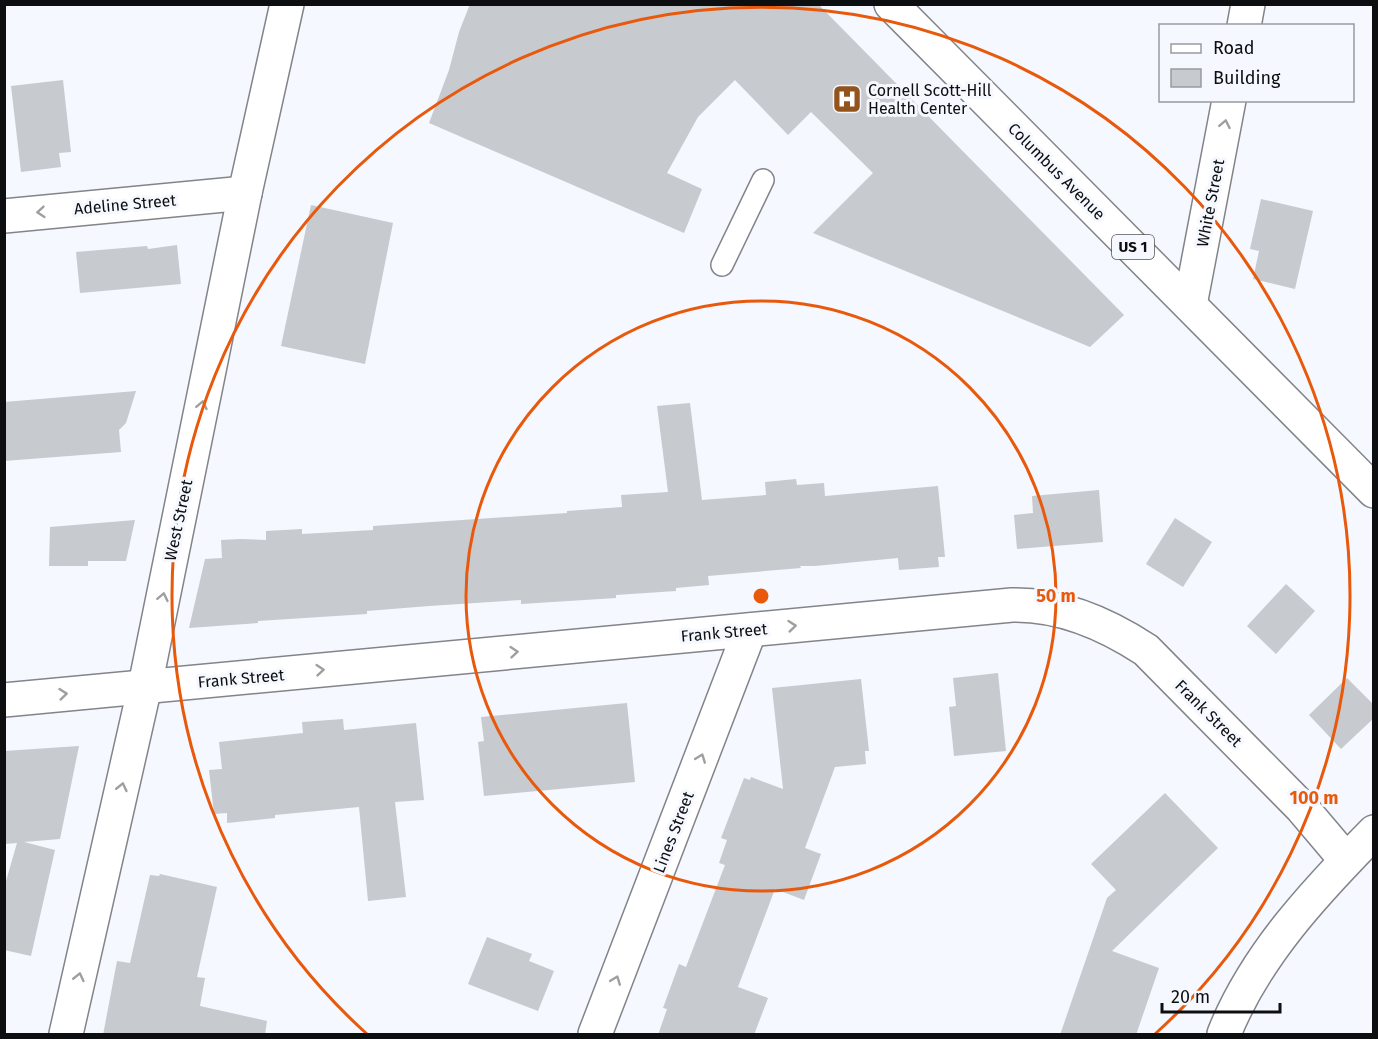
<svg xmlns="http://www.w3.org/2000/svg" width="1378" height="1039" font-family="'Fira Sans',sans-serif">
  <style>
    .building { fill: #c7cacf }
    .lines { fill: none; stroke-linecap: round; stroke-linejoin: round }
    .service-casing { stroke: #828489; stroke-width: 24 }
    .minor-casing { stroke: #828489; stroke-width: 36 }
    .secondary-casing { stroke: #828489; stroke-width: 36 }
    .primary-casing { stroke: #828489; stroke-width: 36 }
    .service { stroke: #fff; stroke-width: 21 }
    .minor { stroke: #fff; stroke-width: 33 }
    .secondary { stroke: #fff; stroke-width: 33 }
    .primary { stroke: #fff; stroke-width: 33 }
    .oneway { stroke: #9e9f9f }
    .ring { fill: none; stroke: #e8590c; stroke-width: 3 }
    .labels { text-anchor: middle; stroke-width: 6; stroke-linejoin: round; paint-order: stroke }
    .shield { fill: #f5f8fe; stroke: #535457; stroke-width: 1.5 }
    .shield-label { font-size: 15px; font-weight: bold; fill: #0d0e10 }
    .poi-label { font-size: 16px; fill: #0d0e10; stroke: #f5f8fe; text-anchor: start }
    .street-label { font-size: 16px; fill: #0d0e10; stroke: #f5f8fe }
    .centre { fill: #e8590c; stroke: #f5f8fe; stroke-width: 3 }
    .ring-label { font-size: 18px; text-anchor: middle; font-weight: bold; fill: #e8590c; stroke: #f5f8fe; stroke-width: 6; stroke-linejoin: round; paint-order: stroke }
  </style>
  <rect width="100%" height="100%" fill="#f5f8fe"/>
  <g class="building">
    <path d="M470,4H818L1124,315L1090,347L813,233L873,173L811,112L788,135L735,80L698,117L667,173L702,189L684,233L429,123L449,70L459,32Z"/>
    <path d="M63,80L71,152L59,153L61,167L21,172L11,86Z"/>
    <path d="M1261,199L1313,211L1295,289L1253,279L1259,251L1250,249Z"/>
    <path d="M311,205L393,223L365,364L281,346Z"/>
    <path d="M177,245L181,284L80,293L76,252L147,246L148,249Z"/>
    <path d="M136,391L126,423L119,430L121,452L4,461V402Z"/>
    <path d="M690,403L702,500L766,495L765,482L796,479L797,485L824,483L825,496L938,486L945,557H938L939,567L899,570L898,558L815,566H800L801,568L708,576L709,585L676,588V591L616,595V598L521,604V600L429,606L367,611V614L258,621V623L189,628L205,559L222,558L221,540L240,539L266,540V531L302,529V534L373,530V526L567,513V511L622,507L621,495L668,492L657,406Z"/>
    <path d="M1099,490L1103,542L1017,549L1014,515L1033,513L1032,496Z"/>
    <path d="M1175,518L1212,542L1183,587L1146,564Z"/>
    <path d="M135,520L126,561H88V566H49L50,527Z"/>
    <path d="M1286,584L1315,611L1276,654L1247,626Z"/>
    <path d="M998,673L1006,751L954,756L949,707L956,706L953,678Z"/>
    <path d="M1347,678L1374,705V718L1341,749L1309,715Z"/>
    <path d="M861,679L869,751H865L866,764L835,767L805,848L821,854L804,900L775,889L738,987L768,998L754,1035H658L667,1009L663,1008L679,964L686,967L725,865L719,863L727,840L721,838L744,778L750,780L751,777L783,789L772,688Z"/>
    <path d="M627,703L635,782L484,796L478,742L484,741L481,717Z"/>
    <path d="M343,719L344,730L416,723L424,800L395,802L406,897L368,901L359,807L275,815V818L227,823V813L214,814L209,770L222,769L219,742L303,733L302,722Z"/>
    <path d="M79,746L60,839L24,842L55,850L31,956L4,950V888L17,843L4,844V751Z"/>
    <path d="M1165,793L1218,848L1112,951L1159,968L1136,1035H1060L1107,898L1116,890L1091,864Z"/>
    <path d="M160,874L217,887L197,977L205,978L200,1006L267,1021L265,1035H103L117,961L130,963L150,875L159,876Z"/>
    <path d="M487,937L532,954L529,961L554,971L538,1011L468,984Z"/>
  </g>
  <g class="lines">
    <g class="service-casing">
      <path id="service" d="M722,265L763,180"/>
    </g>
    <g class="minor-casing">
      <g id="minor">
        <path d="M1244,26L1248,4"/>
        <path d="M4,216L245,193"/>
        <path d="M1190,305L1229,100"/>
        <path d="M4,700L1012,605C1061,604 1105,623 1146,650L1302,808L1346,860"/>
        <path d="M66,1034L145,686L245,193L287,4"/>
        <path d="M595,1034L750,630"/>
      </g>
    </g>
    <g class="secondary-casing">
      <path id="secondary" d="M1224,1034C1255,956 1315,892 1374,832"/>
    </g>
    <g class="primary-casing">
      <path id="primary" d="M891,4L1374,491"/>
    </g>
    <use href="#service" class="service"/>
    <use href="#minor" class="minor"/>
    <use href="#secondary" class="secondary"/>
    <use href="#primary" class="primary"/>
  </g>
  <defs><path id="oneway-chevron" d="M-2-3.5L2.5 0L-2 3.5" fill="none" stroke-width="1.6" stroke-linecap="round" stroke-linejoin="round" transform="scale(1.5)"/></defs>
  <g class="oneway">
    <use href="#oneway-chevron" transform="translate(1225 124) rotate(-79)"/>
    <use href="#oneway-chevron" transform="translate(41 212) rotate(175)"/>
    <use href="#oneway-chevron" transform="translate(202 405) rotate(-78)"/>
    <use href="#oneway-chevron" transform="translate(163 597) rotate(-78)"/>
    <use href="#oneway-chevron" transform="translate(792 626) rotate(-6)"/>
    <use href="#oneway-chevron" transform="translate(514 652) rotate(-5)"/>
    <use href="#oneway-chevron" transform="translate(320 670) rotate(-5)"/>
    <use href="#oneway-chevron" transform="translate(63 694) rotate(-6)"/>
    <use href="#oneway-chevron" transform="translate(701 758) rotate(-69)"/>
    <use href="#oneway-chevron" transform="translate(122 787) rotate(-77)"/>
    <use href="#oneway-chevron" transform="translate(79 977) rotate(-77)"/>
    <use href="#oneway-chevron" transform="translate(616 980) rotate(-69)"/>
  </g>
  <g class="ring">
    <circle cx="761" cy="596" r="295"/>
    <path d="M367 1034A589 589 0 1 1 1155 1034"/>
  </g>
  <defs>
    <g id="hospital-square" transform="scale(1.5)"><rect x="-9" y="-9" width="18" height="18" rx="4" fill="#93531c" stroke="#f5f8fe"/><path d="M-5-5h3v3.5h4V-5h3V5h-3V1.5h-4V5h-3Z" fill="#fff"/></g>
  </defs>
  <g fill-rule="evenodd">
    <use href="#hospital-square" x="847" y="99"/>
  </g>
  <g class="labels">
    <rect class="shield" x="1112" y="235" width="42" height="24" rx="4.5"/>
    <g class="shield-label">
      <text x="1133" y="252">US 1</text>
    </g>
    <g class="poi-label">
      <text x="868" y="96">Cornell Scott-Hill<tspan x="868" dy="18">Health Center</tspan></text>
    </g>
    <g class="street-label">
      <text transform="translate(1057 171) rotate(45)" y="6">Columbus Avenue</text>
      <text transform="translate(1210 203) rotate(-79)" y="6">White Street</text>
      <text transform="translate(125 204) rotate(-5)" y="6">Adeline Street</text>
      <text transform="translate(178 520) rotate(-78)" y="6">West Street</text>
      <text transform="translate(724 632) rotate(-5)" y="6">Frank Street</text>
      <text transform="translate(241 678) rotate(-5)" y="6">Frank Street</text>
      <text transform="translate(1209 713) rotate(45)" y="6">Frank Street</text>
      <text transform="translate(673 832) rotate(-69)" y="6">Lines Street</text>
    </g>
  </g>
  <circle cx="761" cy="596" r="9" class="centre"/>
  <g class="ring-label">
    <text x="1056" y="602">50 m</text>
    <text x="1314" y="804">100 m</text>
  </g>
  <rect width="1378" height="1039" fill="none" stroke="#0d0e10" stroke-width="12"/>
  <rect x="1159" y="24" width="195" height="78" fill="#f5f8fe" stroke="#989a9f" stroke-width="1.5"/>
  <rect x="1171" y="44" width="30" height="9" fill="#ffffff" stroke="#989a9f" stroke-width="1.5"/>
  <text x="1213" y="54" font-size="18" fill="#0d0e10">Road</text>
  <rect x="1171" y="69" width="30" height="18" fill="#c7cacf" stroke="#989a9f" stroke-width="1.5"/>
  <text x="1213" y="84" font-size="18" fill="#0d0e10">Building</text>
  <path d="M1162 1003v9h118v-9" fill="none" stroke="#0d0e10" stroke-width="3"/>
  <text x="1171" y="1003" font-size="18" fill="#0d0e10" stroke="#f5f8fe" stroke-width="4.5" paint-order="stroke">20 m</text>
</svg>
